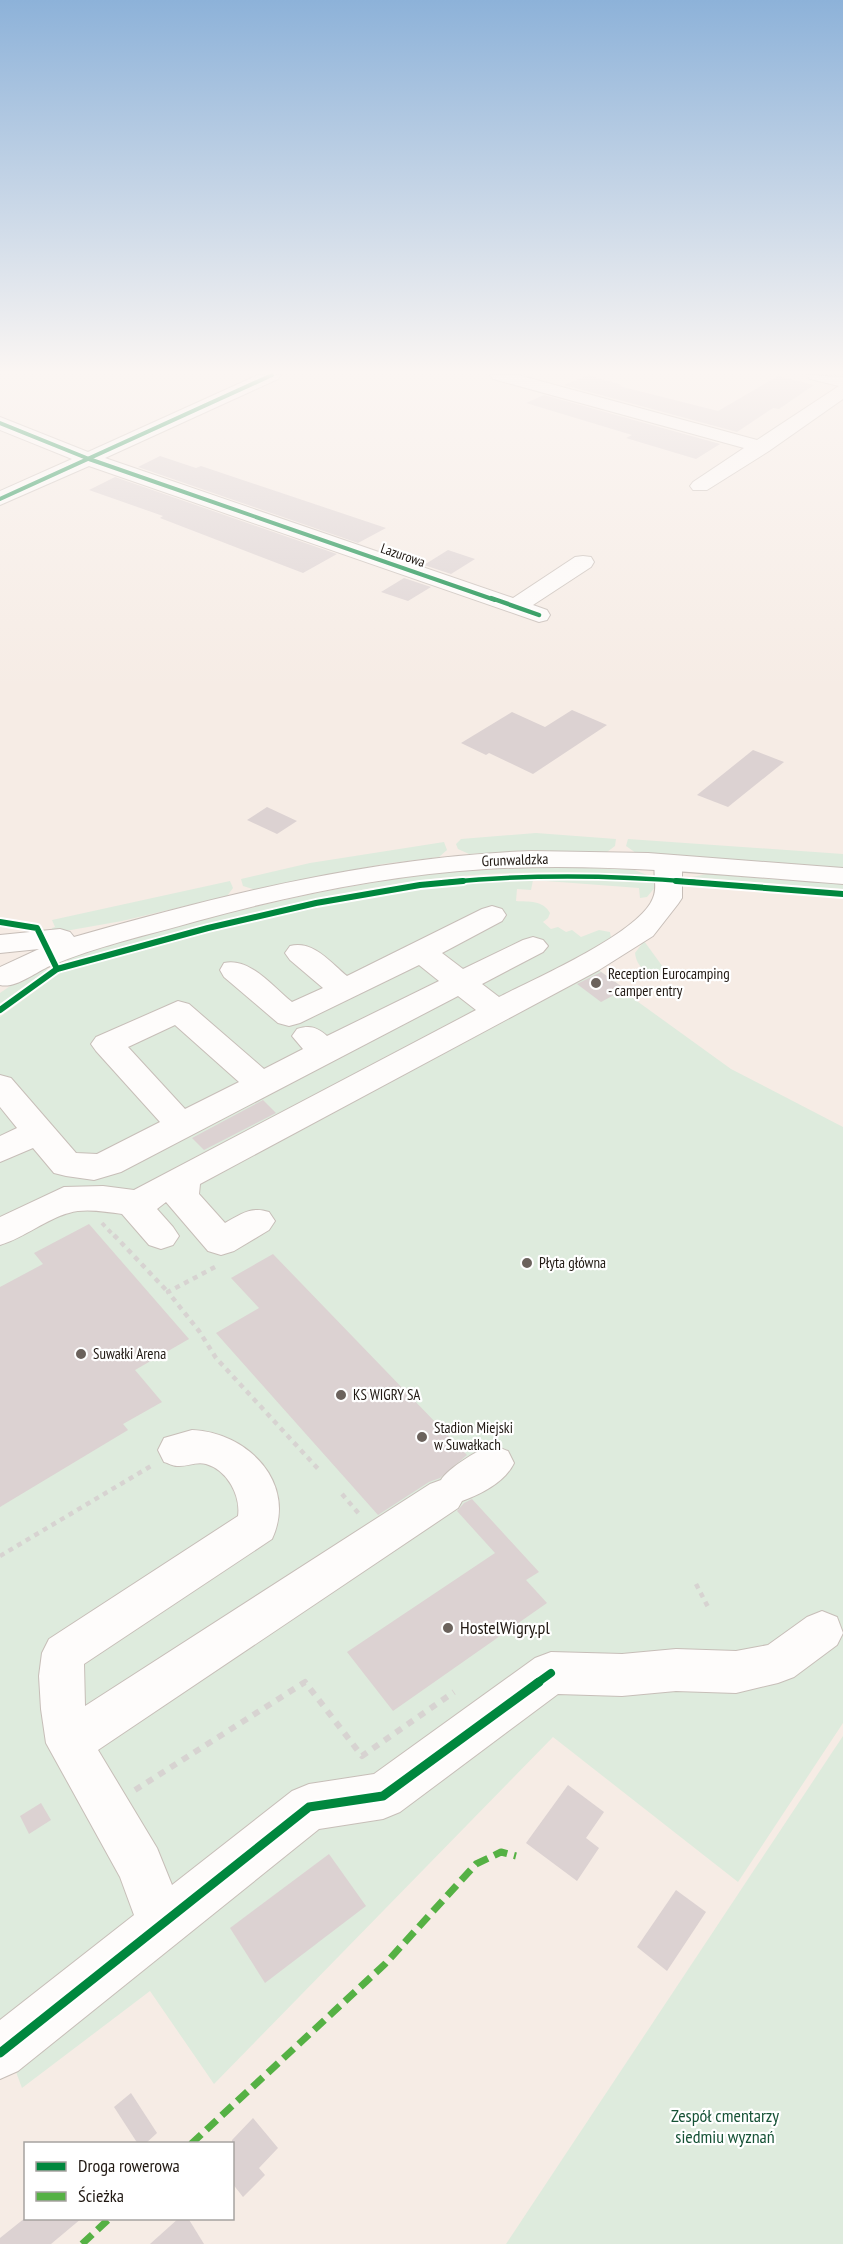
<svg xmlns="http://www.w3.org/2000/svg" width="843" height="2244" font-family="'PT Sans Narrow',sans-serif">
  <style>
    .green { fill: #deebdd }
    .building { fill: #dcd2d2 }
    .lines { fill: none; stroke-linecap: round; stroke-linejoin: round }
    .minor-casing { stroke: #c7beb8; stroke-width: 2 }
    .major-casing { stroke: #c7beb8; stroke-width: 2 }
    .path-far2 { stroke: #d7d3d1; stroke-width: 4; stroke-dasharray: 4.5 4.5; stroke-linecap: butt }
    .path-far1 { stroke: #d7d3d1; stroke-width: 4.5; stroke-dasharray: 5 5; stroke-linecap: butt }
    .path { stroke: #d7d3d1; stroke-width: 6; stroke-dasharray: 7 7; stroke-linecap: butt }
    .minor { fill: #fefcfb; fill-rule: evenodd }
    .major { fill: #fefcfb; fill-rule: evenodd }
    .quiet { stroke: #55b144; stroke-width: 7; stroke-dasharray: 14 7; stroke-linecap: butt }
    .cycleway-far4-casing { stroke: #fff; stroke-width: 6 }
    .cycleway-far3-casing { stroke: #fff; stroke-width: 8 }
    .cycleway-far2-casing { stroke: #fff; stroke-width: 10 }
    .cycleway-far1-casing { stroke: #fff; stroke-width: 11 }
    .cycleway-casing { stroke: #fff; stroke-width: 13 }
    .cycleway-far4 { stroke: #00873e; stroke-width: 4 }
    .cycleway-far3 { stroke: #00873e; stroke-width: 4.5 }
    .cycleway-far2 { stroke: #00873e; stroke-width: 6 }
    .cycleway-far1 { stroke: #00873e; stroke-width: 8 }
    .cycleway { stroke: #00873e; stroke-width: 9 }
    .poi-dot { fill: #6b625c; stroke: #fff; stroke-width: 2 }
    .labels { text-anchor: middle; stroke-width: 4.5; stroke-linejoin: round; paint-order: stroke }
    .far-street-label { font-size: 14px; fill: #201812; stroke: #fff }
    .street-label { font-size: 15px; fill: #201812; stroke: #fff }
    .poi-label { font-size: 15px; fill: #201812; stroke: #fff; text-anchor: start }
    .near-poi-label { font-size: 18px; fill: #201812; stroke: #fff; text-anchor: start }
    .near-park-label { font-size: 18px; fill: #165236; stroke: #fff }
  </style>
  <rect width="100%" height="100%" fill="#f6ece5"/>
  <g class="green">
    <path d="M536,833L616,839L615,846L607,852L530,851L469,854L458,849L456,844L461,839Z"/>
    <path d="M628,839L843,854V868L636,853L626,846Z"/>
    <path d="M444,842L447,850L439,857L383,864L256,890L243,886L241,879L310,863Z"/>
    <path d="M557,867L632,869L647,875C570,871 493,870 416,881C298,898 183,931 68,962L66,957C181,925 298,892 416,876C463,870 510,868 557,867Z"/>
    <path d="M707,874L843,884V889L692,877Z"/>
    <path d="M578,879L655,882L656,886L647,897L640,898L639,888L533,880L531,890L517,889L516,901C529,902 543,900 550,913L548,918L543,922L551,929L558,927L566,932L572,930L581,937L599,930L610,932L611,938L582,958L625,989L623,991L731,1069L843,1127V1723L738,1882L553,1737L214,2084L150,1991L22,2088L0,2029V1017L61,972L211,931L318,907L422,888L509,880Z"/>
    <path d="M230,881L233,888L227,896L122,921L54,933L52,928L55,927L52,920Z"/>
    <path d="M644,941L668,974C652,978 637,970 635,953Z"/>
    <path d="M44,963L47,970L0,1004V993Z"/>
    <path d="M843,1736V2244H506Z"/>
  </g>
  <g class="building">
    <path d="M588,375L622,385L619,386L718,411L778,376L814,385L779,409L773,408L737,432L564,385Z"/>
    <path d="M544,395L720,444L696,459L626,438L632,435L526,403Z"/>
    <path d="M160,456L196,468L201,466L386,528L358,543L138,467Z"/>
    <path d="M115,477L337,554L303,573L160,518L163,516L89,490Z"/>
    <path d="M448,550L475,559L451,574L424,565Z"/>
    <path d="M404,578L431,587L408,601L381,592Z"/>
    <path d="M572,710L607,725L533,774L489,753L486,755L461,743L512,712L545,727Z"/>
    <path d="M753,750L784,762L728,807L697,795Z"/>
    <path d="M267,807L297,821L277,834L247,820Z"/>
    <path d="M601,972L625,989L601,1002L577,984Z"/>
    <path d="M263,1100L276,1113L204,1150L192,1138Z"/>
    <path d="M89,1224L189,1339L135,1370L162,1402L123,1424L128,1430L0,1507V1287L43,1264L34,1253Z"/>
    <path d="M273,1254L467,1455L440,1478L429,1482L378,1515L216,1333L259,1308L231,1278Z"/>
    <path d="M472,1499L539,1572L526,1580L547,1603L393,1711L347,1652L495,1553L457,1511L464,1503Z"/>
    <path d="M568,1785L604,1812L586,1838L599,1848L577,1881L526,1843Z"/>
    <path d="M41,1803L51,1820L29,1834L20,1816Z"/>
    <path d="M329,1854L366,1906L265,1983L230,1928Z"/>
    <path d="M676,1890L706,1912L667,1971L637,1947Z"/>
    <path d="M131,2093L157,2133L145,2144H138L114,2107Z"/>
    <path d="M253,2118L278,2148L259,2168L265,2175L243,2197L232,2183V2140Z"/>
    <path d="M25,2218H82L51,2244H0V2238Z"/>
    <path d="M179,2218H188L204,2244H150Z"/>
  </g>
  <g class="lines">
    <g class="minor-casing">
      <g id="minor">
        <path d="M258,375H281L278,379L105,458L513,598L575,557L583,556L591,557L594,562L591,567L533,605L547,610L550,615L547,620L539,622L89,466L0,505V491L72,459L0,430V417L88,452Z"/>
        <path d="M490,375H518L757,440L839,386L810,379L807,375L843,377V399L769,451L707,490H693L690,486L693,482L744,448L493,379Z"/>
        <path d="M668,855L678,857L682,863V898L678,904L653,936L599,970L200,1184L199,1194L225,1223C241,1214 251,1206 269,1212L275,1221L269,1230L234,1251L221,1255L208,1251L166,1202L157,1209L173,1227L179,1236L173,1245L161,1249L149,1245L122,1214C106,1212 85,1208 69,1213C48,1218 24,1238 0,1245V1217L64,1187L103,1186L134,1190L476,1010L458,996L121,1172L94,1180L66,1176L54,1173L33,1148L0,1162V1136L17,1128L0,1107V1075L11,1078L76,1153L97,1154L160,1122L96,1051L91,1044L96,1037L178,1001L189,1004L264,1069L303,1049L292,1036L297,1029C310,1025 317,1027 327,1036L439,981L419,965L300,1023L289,1026L278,1023L224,977L220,970L224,963C250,957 273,987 292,1002L323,988L290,960L285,953L290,946C313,940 330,962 347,976L482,909L492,906L502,909L506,915L502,921L442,953L463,969L523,940L533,937L543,940L548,946L543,952L482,984L499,997C534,979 640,933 653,898C659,885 650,870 658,857ZM175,1025L239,1082L185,1109L128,1047Z"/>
        <path d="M192,1430C247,1432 298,1483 272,1539L84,1664L85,1706L430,1484L441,1480C446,1470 482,1446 494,1446C498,1446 504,1450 508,1451L514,1463C505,1482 481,1494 462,1501L458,1508L98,1750L157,1848L172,1885L292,1791L309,1784L374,1774L535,1658L551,1652L622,1654L676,1649L736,1651L768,1645L807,1617L822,1611L837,1617L843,1633L837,1645L794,1677L778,1683L736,1693L676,1691L622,1696L558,1694L400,1812L383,1819L319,1829L18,2071L0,2079V2020L134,1915L120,1877L46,1743L41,1709L39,1676L42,1653L49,1639L238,1516C241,1495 227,1470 206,1464C196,1461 187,1467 177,1466C173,1466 168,1463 164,1462L158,1450L164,1438Z"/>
      </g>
    </g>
    <g class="major-casing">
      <path id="major" d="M531,851L648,853L843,868V884C724,875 605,862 486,869C388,875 291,895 197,921C148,935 97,946 50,966C36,972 15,989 0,985V967L39,949L0,953V935L60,929L70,932L74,937C224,894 374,857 531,851Z"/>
    </g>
    <path class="path-far2" d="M102,1223L115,1237"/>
    <g class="path-far1">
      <path d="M114,1235L168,1292"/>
      <path d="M215,1267L168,1292L199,1331L216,1358L321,1472"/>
      <path d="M342,1494L360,1515"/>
      <path d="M0,1556L151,1466"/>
      <path d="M696,1584L708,1607"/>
      <path d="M303,1683H306"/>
    </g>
    <path class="path" d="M135,1790L305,1682L362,1756L454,1692"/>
    <use href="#minor" class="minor"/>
    <use href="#major" class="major"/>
    <g class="quiet">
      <path d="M191,2144L385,1964L476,1864L501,1852L516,1856"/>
      <path d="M82,2244L110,2218"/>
    </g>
    <g class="cycleway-far4-casing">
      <g id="cycleway-far4">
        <path d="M0,423L89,459L495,600"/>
        <path d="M0,499L272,375"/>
      </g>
    </g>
    <g class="cycleway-far3-casing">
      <g id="cycleway-far3">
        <path d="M491,598L539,615"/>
        <path d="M449,882C531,874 612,875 695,882"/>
      </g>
    </g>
    <g class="cycleway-far2-casing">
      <g id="cycleway-far2">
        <path d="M676,881L843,894"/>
        <path d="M0,922L37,928L57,969"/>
        <path d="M0,1010L57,969L208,928L316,903L420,885L463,881"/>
      </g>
    </g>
    <g class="cycleway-far1-casing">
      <path id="cycleway-far1" d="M537,1683L551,1673"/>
    </g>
    <g class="cycleway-casing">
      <path id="cycleway" d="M0,2053L309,1807L383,1796L539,1682"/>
    </g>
    <use href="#cycleway-far4" class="cycleway-far4"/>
    <use href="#cycleway-far3" class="cycleway-far3"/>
    <use href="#cycleway-far2" class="cycleway-far2"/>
    <use href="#cycleway-far1" class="cycleway-far1"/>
    <use href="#cycleway" class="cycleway"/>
  </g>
  <linearGradient id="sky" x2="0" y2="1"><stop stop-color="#8db2d9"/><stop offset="0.54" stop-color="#fbf6f3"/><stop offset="1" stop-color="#fbf6f3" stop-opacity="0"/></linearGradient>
  <rect width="843" height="689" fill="url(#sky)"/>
  <g class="poi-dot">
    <circle cx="596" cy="983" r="6"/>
    <circle cx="527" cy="1263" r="6"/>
    <circle cx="81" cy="1354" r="6"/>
    <circle cx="341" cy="1395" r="6"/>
    <circle cx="422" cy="1437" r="6"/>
    <circle cx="448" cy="1628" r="6"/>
  </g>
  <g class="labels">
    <g class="far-street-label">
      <text transform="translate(403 555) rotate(19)" y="5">Lazurowa</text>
    </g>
    <g class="street-label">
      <text transform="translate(515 860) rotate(-2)" y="5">Grunwaldzka</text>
    </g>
    <g class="poi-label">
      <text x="608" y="979">Reception Eurocamping<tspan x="608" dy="17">- camper entry</tspan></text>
      <text x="539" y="1268">Płyta główna</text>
      <text x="93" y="1359">Suwałki Arena</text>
      <text x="353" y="1400">KS WIGRY SA</text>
      <text x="434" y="1433">Stadion Miejski<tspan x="434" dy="17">w Suwałkach</tspan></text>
    </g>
    <g class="near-poi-label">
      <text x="460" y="1634">HostelWigry.pl</text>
    </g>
    <g class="near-park-label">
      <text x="725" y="2122">Zespół cmentarzy<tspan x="725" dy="21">siedmiu wyznań</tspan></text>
    </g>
  </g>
  <rect x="24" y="2142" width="210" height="78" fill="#ffffff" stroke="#a6a3a0" stroke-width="1.5"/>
  <rect x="36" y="2162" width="30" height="9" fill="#00873e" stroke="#a6a3a0" stroke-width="1.5"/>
  <text x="78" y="2172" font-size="18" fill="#201812">Droga rowerowa</text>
  <rect x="36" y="2192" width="30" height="9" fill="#55b144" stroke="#a6a3a0" stroke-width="1.5"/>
  <text x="78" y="2202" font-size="18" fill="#201812">Ścieżka</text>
</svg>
